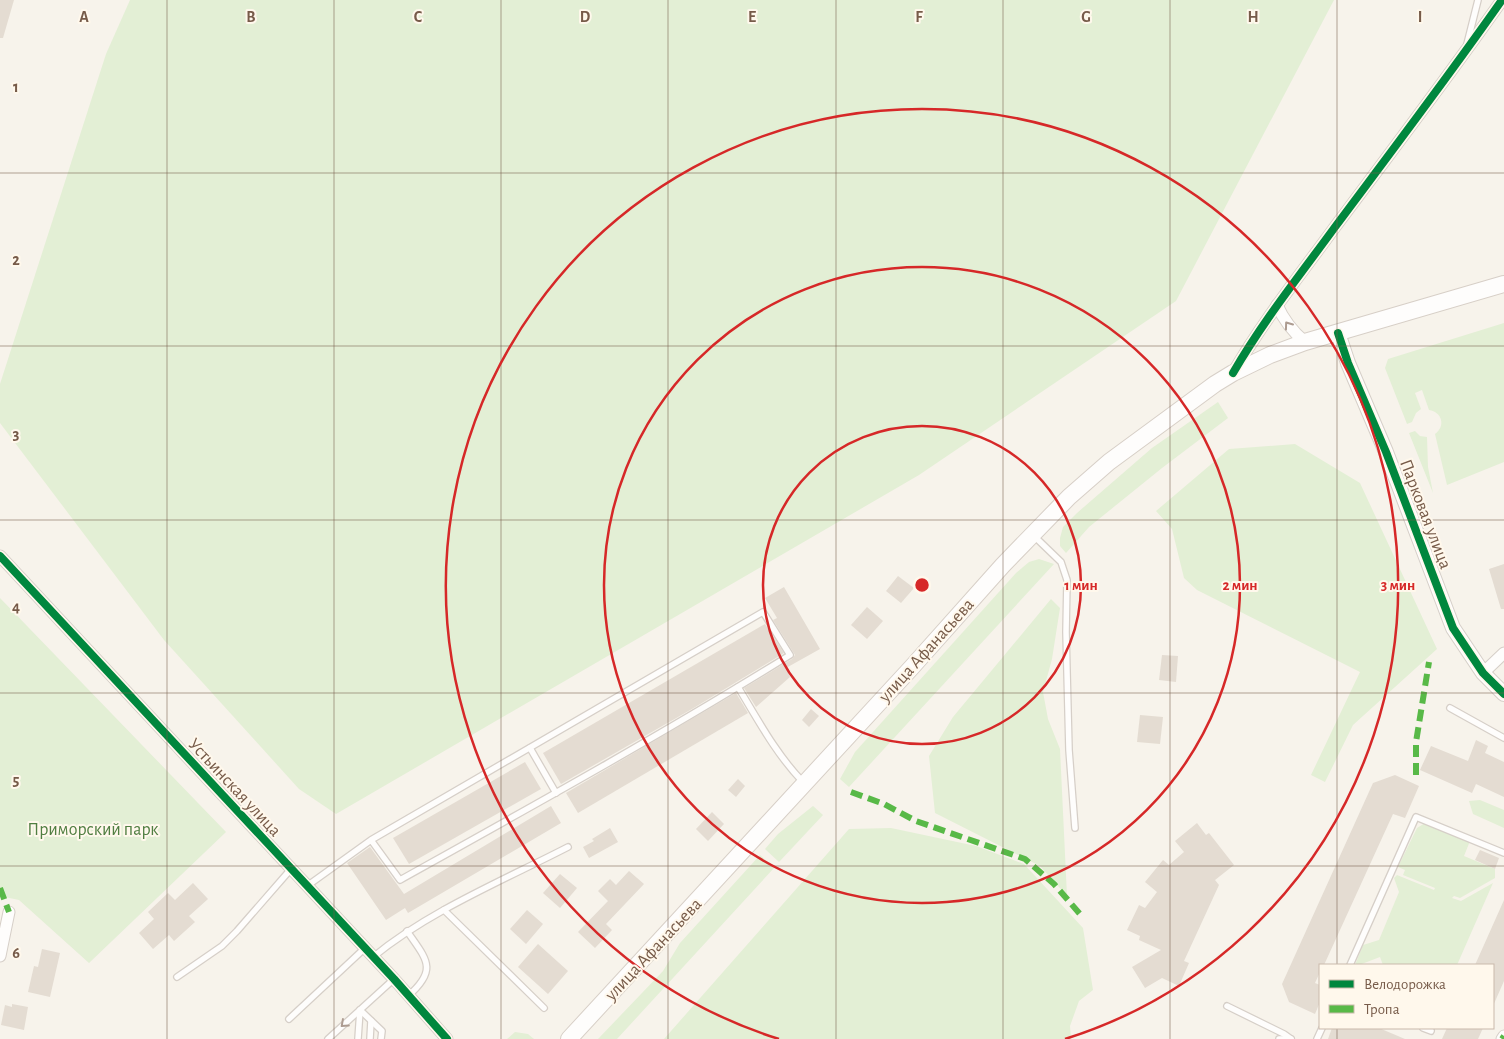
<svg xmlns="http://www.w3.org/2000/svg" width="1504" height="1039" font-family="'Alegreya Sans',sans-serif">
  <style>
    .green { fill: #e3efd5 }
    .building { fill: #e4dcd2 }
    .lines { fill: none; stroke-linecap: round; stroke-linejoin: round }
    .service-casing { stroke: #d6cfc8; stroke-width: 8 }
    .minor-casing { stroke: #d6cfc8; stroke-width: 13 }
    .tertiary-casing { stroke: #d6cfc8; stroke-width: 16 }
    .secondary-casing { stroke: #d7cfc7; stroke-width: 18 }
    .service { stroke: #fefdfc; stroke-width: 5.5 }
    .minor { stroke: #fefdfc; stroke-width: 11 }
    .tertiary { stroke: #fefdfc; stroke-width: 14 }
    .secondary { stroke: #fefdfc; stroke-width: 16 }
    .quiet { stroke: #58b947; stroke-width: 6; stroke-dasharray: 12 6; stroke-linecap: butt }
    .cycleway-casing { stroke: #fff8ec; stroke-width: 11 }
    .cycleway { stroke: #00873e; stroke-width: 8 }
    .oneway { stroke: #ad9c91 }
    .grid { fill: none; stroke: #775b49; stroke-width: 1; stroke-opacity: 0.55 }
    .ring { fill: none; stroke: #d62828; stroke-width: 2.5 }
    .labels { text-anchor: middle; stroke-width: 4; stroke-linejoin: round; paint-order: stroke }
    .street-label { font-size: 18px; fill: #775b49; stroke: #fff8ec }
    .park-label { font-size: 18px; fill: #507e41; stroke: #fff8ec }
    .grid-label { font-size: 16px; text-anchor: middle; font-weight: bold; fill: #775b49; stroke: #fff8ec; stroke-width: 4; stroke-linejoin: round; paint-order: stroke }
    .centre { fill: #d62828; stroke: #fff8ec; stroke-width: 2.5 }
    .ring-label { font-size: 15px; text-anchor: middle; font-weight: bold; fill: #d62828; stroke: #fff8ec; stroke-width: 4; stroke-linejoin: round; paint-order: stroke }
  </style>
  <rect width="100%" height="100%" fill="#f7f3eb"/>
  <g class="green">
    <path d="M130,0H1334L1176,301L919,475L336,814L299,789L164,640L0,423V384L106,54Z"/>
    <path d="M1504,323V462L1447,485L1435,434C1446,426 1442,412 1429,410L1422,390L1415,393L1421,409L1416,413L1412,422L1407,424L1385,368L1388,359Z"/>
    <path d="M1218,402L1228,418L1162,468L1089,527L1066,553L1060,546V538L1063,527L1077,513L1152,448Z"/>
    <path d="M1415,431L1420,436L1427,437L1428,467L1433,493L1409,433Z"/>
    <path d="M1295,444L1360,483L1437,649L1353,725L1325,782L1311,775L1360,672L1197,590L1184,578L1172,529L1156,511L1229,449Z"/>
    <path d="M1039,559L1054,564L849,787L840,779L855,752L1016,573L1029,562Z"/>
    <path d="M0,598L226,832L89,963L19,900L0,896Z"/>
    <path d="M1051,599L1060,608L1052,659L1043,692L1048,719L1060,749L1067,896L1040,866L935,813L929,756L953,717Z"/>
    <path d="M1480,800L1504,810V828L1473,814L1469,801Z"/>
    <path d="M813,806L823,815L779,862L765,849L778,834Z"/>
    <path d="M1425,823L1470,841L1464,856L1495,869V878L1460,898L1454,896L1452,898L1461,901L1493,883L1457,965H1383L1380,957L1359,965H1355L1363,945L1379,940L1399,892L1394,878L1397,875L1434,890L1435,888L1403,875L1405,870L1398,867L1417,828Z"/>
    <path d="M891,828L976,846L1024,864L1083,928L1093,990L1079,1001L1070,1026L1071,1039H664L849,829Z"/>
    <path d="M760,855L774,868L617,1039H598L663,971L680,943Z"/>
    <path d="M515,1032L528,1034L534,1039H507Z"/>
  </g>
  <g class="building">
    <path d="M0,0H14L3,38H0Z"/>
    <path d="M1504,564V609H1501L1489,569Z"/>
    <path d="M898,576L914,588L901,603L886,591Z"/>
    <path d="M784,587L820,649L786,668L790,677L756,707L744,688L792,659L795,655L773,620L777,618L765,598Z"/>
    <path d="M867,607L883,621L867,639L851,625Z"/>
    <path d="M765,624L784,653L692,709L561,784L543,753Z"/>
    <path d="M1162,655L1178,656L1176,682L1159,680Z"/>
    <path d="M736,693L748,713L578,813L566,793Z"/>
    <path d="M811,709L819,716L809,727L802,720Z"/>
    <path d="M1140,715L1163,717L1160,744L1137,742Z"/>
    <path d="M1476,740L1488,746L1485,753L1504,762V797L1476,784L1472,793L1420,770L1431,746L1468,761Z"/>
    <path d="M525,762L541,789L409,864L393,838Z"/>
    <path d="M1395,775L1419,786L1405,818L1393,814L1324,965H1320V972L1315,983L1320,985V1002L1315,1014L1289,1002L1282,984L1373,783Z"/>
    <path d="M738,779L745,786L736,797L728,790Z"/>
    <path d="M551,806L561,823L408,913L405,908L386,920L347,863L370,847L404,894Z"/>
    <path d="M712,812L724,824L708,841L696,829Z"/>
    <path d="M1197,823L1206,835L1209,833L1234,865L1215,880L1219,885L1184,961L1189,963L1179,986L1162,978L1145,988L1132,967L1161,950L1139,940L1140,936L1127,930L1139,905L1145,908L1157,892L1145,882L1163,860L1169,865L1184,852L1175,841Z"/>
    <path d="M610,828L618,842L589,858L583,847L594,841L592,839Z"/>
    <path d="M1480,850L1499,858L1495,869L1475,860Z"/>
    <path d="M629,871L644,884L606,924L612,930L595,948L578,932L608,901L598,891L610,879L616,885Z"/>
    <path d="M560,874L577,888L560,908L543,893Z"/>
    <path d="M193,883L208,899L189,916L195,922L174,941L169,935L153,949L139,933L154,919L148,912L168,893L175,900Z"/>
    <path d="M1504,900V981L1493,1006V965H1475Z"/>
    <path d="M527,910L543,924L526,944L510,929Z"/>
    <path d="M538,944L568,971L548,994L518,967Z"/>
    <path d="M42,949L60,953L50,997L28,992L34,966L38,967Z"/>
    <path d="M12,1004L28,1007L24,1030L1,1025L5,1005L12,1007Z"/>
    <path d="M1332,1028H1379L1405,1039H1328Z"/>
    <path d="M1447,1028H1483L1478,1039H1442Z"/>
  </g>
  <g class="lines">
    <g class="service-casing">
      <g id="service">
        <path d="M1467,44L1478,0"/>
        <path d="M1034,536L1061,562L1067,580L1066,632L1069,750L1075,828"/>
        <path d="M738,687C758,720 776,754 803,782"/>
        <path d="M1450,708L1504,738"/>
        <path d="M530,748L556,793"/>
        <path d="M307,886L371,840L763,612L790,655C663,734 531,807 400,880L371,840"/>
        <path d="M444,910L544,1008"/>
        <path d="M407,931C426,959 439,969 408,996"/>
        <path d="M373,957C429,911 504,880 568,847"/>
        <path d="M1350,965L1416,817L1504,853"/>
        <path d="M177,977L222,946L237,931L291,869"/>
        <path d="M1227,1006L1284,1034L1291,1039"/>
        <path d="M360,1010L382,1031L381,1039"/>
        <path d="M289,1019L365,948"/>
        <path d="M1423,1028L1431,1031"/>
        <path d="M328,1039L394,979"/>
        <path d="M358,1039L360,1010"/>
        <path d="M370,1039L371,1021"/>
        <path d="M1279,1039H1291"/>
        <path d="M1317,1039L1322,1028"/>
      </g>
    </g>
    <g class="minor-casing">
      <g id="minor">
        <path d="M1277,305C1284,321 1292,331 1305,342"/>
        <path d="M1233,373C1263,321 1300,275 1335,227C1391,152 1448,77 1502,0"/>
        <path d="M0,556L394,979L447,1039"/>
        <path d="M1483,673L1504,653"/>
        <path d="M0,956L9,912"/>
        <path d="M1502,1039L1504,1036"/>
      </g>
    </g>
    <g class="tertiary-casing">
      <path id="tertiary" d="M1338,333L1348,363L1386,452L1453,628L1483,673L1504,694"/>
    </g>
    <g class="secondary-casing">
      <path id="secondary" d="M569,1039L912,667L1003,565L1069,497L1109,462L1215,384L1233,373L1270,355L1305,342L1504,284"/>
    </g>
    <use href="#service" class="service"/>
    <use href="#minor" class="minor"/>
    <use href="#tertiary" class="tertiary"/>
    <use href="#secondary" class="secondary"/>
    <g class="quiet">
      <path d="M1416,775V742L1429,662"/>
      <path d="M851,792L884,804L916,821L1025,859L1054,884L1080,914"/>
      <path d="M0,888L9,912"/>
      <path d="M1502,1039L1504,1036"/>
    </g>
    <g class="cycleway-casing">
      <g id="cycleway">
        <path d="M1338,333L1348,363L1386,452L1453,628L1483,673L1504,694"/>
        <path d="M1233,373C1263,321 1300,275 1335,227C1391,152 1448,77 1502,0"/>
        <path d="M0,556L394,979L447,1039"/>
      </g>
    </g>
    <use href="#cycleway" class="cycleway"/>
  </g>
  <defs><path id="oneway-chevron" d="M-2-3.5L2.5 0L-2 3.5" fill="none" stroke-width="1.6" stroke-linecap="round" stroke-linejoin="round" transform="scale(1.25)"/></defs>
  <g class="oneway">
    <use href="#oneway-chevron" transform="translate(1288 325) rotate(-126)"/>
    <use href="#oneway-chevron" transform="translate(344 1024) rotate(138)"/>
  </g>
  <path class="grid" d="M167,0V1039M334,0V1039M501,0V1039M668,0V1039M836,0V1039M1003,0V1039M1170,0V1039M1337,0V965M0,173H1504M0,346H1504M0,520H1504M0,693H1504M0,866H1504M1337,1028V1039"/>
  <g class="ring">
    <circle cx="922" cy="585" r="159"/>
    <circle cx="922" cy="585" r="318"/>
    <path d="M779 1039A476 476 0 1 1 1065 1039"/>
  </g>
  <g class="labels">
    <g class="street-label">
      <text transform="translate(1426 514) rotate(69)" y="6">Парковая улица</text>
      <text transform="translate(926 650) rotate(-48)" y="6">улица Афанасьева</text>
      <text transform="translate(235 787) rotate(47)" y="6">Устьинская улица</text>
      <text transform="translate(653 949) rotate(-47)" y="6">улица Афанасьева</text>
    </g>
    <g class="park-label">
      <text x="93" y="835">Приморский парк</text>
    </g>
  </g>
  <g class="grid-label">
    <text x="84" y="22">A</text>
    <text x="251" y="22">B</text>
    <text x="418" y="22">C</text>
    <text x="585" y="22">D</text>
    <text x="752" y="22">E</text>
    <text x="919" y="22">F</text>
    <text x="1086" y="22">G</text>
    <text x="1253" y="22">H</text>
    <text x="1420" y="22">I</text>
    <text x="16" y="92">1</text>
    <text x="16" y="265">2</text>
    <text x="16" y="439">3</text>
    <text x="16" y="612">4</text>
    <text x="16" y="785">5</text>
    <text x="16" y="958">6</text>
  </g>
  <circle cx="922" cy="585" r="8" class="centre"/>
  <g class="ring-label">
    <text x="1081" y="590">1 мин</text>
    <text x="1240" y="590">2 мин</text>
    <text x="1398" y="590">3 мин</text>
  </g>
  <rect x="1319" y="964" width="175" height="65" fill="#fff8ec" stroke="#c9b9ab"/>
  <rect x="1329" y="980" width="25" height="8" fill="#00873e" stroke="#c9b9ab"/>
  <text x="1364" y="989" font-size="15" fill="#775b49">Велодорожка</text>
  <rect x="1329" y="1005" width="25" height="8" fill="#58b947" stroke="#c9b9ab"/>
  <text x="1364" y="1014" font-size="15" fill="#775b49">Тропа</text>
</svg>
